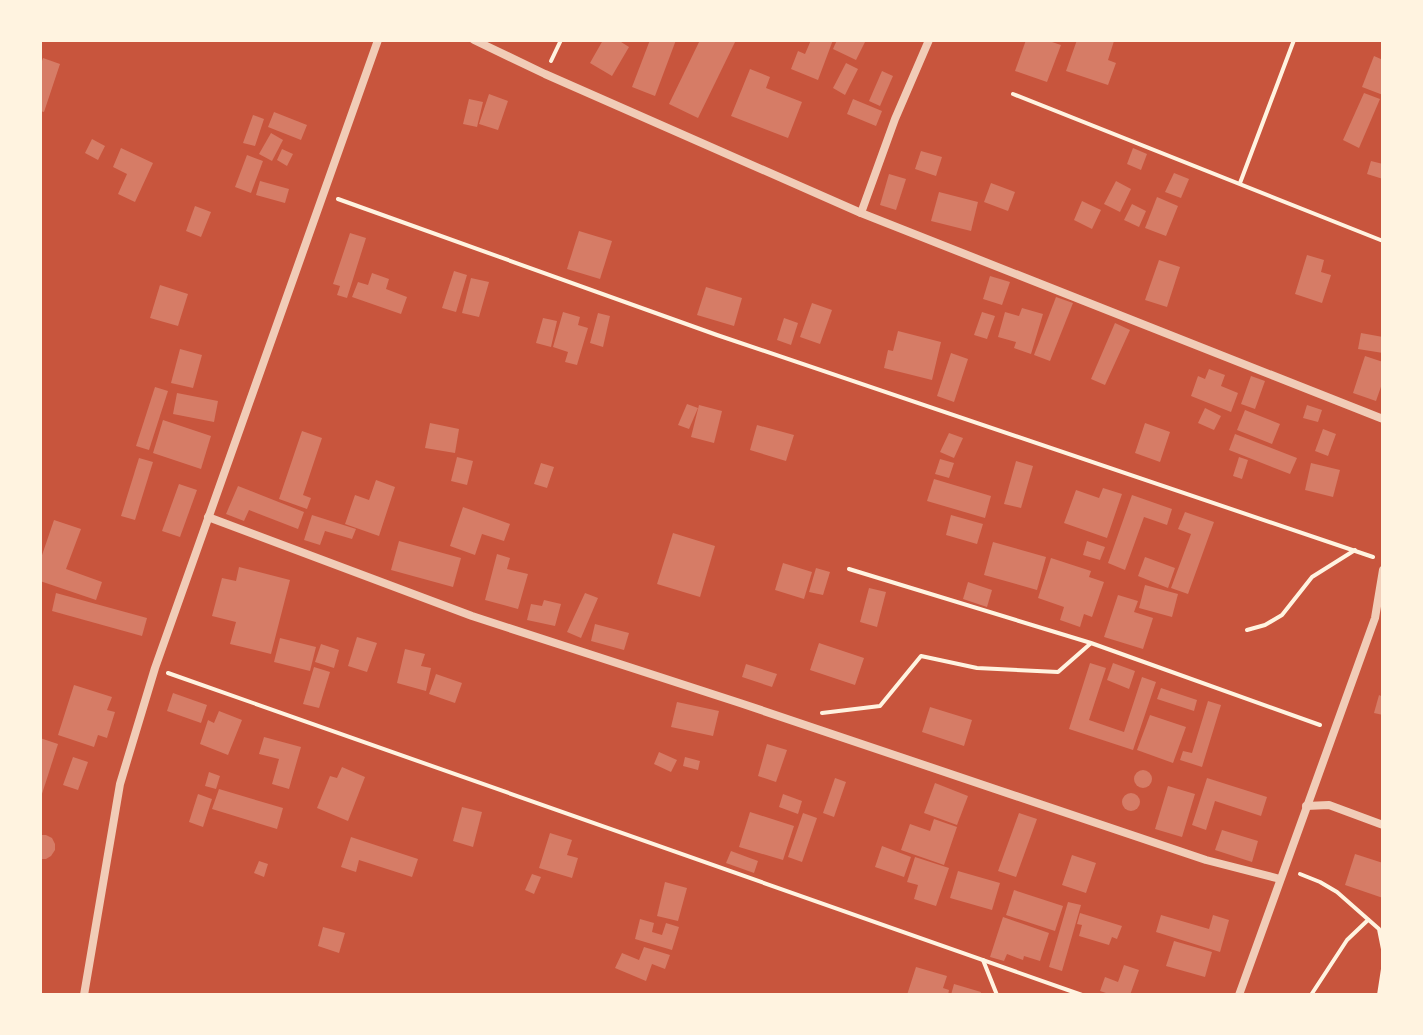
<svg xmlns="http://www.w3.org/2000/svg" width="1423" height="1035" font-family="'Archivo Narrow',sans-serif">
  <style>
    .building { fill: #d67c66 }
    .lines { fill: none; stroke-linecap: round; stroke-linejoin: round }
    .path { stroke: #fff3e0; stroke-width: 4 }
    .minor { stroke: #f1ccb7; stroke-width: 8 }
  </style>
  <rect width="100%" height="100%" fill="#c8553d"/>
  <g class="building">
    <path d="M603,40H618L629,47L612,76L590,63Z"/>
    <path d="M650,40H676L655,96L632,87Z"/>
    <path d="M700,40H736L698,118L669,104Z"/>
    <path d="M811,40H833L818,80L791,69L798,51L805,54Z"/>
    <path d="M837,40H866L856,60L833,49Z"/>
    <path d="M1026,40H1046L1061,45L1047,82L1015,71Z"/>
    <path d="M1077,40L1114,41L1108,60L1116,63L1108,85L1066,71Z"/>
    <path d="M1374,56L1383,60V95L1362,87Z"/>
    <path d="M43,58L60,64L44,112L40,111V67Z"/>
    <path d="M846,63L858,69L845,95L833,88Z"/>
    <path d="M750,69L770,77L766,88L802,102L788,138L731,116Z"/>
    <path d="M882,71L893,76L880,106L869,101Z"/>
    <path d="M1364,93L1380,99L1359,148L1343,140Z"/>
    <path d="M489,94L508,101L498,130L479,124Z"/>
    <path d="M469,99L483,102L477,127L463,124Z"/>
    <path d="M853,99L882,111L876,126L847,114Z"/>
    <path d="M274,112L307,125L301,140L268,127Z"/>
    <path d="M253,115L264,119L255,146L243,143Z"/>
    <path d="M271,133L283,140L272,161L259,154Z"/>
    <path d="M92,139L105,146L98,160L85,153Z"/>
    <path d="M121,148L153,163L135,202L118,194L127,174L113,167Z"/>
    <path d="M1133,148L1147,154L1141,170L1127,164Z"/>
    <path d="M282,149L293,154L287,166L277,160Z"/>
    <path d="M921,151L942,157L936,176L915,169Z"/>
    <path d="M247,155L263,161L251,193L235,187Z"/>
    <path d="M1371,161L1383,164V179L1367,174Z"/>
    <path d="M1174,173L1189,179L1181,198L1165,192Z"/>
    <path d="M889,174L906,179L896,210L880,205Z"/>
    <path d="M260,181L289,189L285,203L256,195Z"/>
    <path d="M1116,181L1131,189L1120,212L1104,204Z"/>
    <path d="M991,183L1015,192L1008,211L984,202Z"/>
    <path d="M939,192L978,202L971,231L931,221Z"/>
    <path d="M1157,197L1178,206L1166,236L1145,228Z"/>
    <path d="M1082,201L1101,210L1092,229L1074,220Z"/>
    <path d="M1132,204L1146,211L1139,227L1124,220Z"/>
    <path d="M195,206L211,212L201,237L186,231Z"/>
    <path d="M579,231L612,241L600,279L567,269Z"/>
    <path d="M350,233L366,238L347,298L337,295L340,286L333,284Z"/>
    <path d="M1307,255L1324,260L1321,272L1331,275L1322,303L1295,294Z"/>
    <path d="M1159,260L1180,267L1167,307L1145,300Z"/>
    <path d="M454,271L467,275L456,312L442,308Z"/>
    <path d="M372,273L389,279L386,289L407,297L401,314L352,297L358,282L368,285Z"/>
    <path d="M990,276L1010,282L1002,305L983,299Z"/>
    <path d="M471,278L489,282L479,317L462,313Z"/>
    <path d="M160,285L188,294L178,326L150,318Z"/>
    <path d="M706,287L742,298L734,326L697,315Z"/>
    <path d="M1056,297L1073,303L1050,361L1034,355Z"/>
    <path d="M812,303L832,310L820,344L800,337Z"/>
    <path d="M1022,308L1043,314L1031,354L1014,348L1016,342L998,337L1005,312L1019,316Z"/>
    <path d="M563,312L580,317L578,325L588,328L577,365L565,362L568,352L553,347Z"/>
    <path d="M982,312L995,316L987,339L974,335Z"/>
    <path d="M598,313L610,316L603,347L590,343Z"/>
    <path d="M543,318L557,321L551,347L536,343Z"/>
    <path d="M784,318L798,323L791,345L777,340Z"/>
    <path d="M1115,323L1130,330L1105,385L1091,379Z"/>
    <path d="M898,331L941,342L932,380L884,368L888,350L893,351Z"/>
    <path d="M1361,333L1383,337V353L1358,349Z"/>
    <path d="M180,349L202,355L193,388L171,383Z"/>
    <path d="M951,353L968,359L954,402L937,396Z"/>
    <path d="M1365,356L1383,362V381L1376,401L1353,393Z"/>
    <path d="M1209,369L1225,375L1221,386L1238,393L1231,412L1191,396L1198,376L1205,379Z"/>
    <path d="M1251,376L1265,381L1255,409L1241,404Z"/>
    <path d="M155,387L168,391L149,450L136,446Z"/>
    <path d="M177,393L218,401L214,422L173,414Z"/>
    <path d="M687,404L698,408L689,429L678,425Z"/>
    <path d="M699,405L722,411L714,443L691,437Z"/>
    <path d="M1307,405L1322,410L1318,422L1303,418Z"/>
    <path d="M1205,408L1221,416L1214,430L1198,423Z"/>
    <path d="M1245,410L1280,424L1272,444L1237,430Z"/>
    <path d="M163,420L211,436L201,469L153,453Z"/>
    <path d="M430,423L459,429L455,453L425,448Z"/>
    <path d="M1145,423L1170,432L1160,462L1135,453Z"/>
    <path d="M757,425L794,435L786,461L750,450Z"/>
    <path d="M1323,429L1336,434L1328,456L1315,451Z"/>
    <path d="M302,431L322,438L303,495L311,498L307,509L279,499Z"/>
    <path d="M949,433L963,438L954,458L940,452Z"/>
    <path d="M1235,434L1297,458L1290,474L1229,450Z"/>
    <path d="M457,457L473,461L467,485L451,481Z"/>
    <path d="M1239,457L1248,460L1242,479L1233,476Z"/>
    <path d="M139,458L153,462L135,520L121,516Z"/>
    <path d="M940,459L954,463L949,478L935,474Z"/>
    <path d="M1016,461L1033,466L1021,508L1004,504Z"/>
    <path d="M541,463L554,467L547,488L534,484Z"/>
    <path d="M1311,463L1340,470L1333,497L1305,490Z"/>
    <path d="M934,479L991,496L985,518L927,501Z"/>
    <path d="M376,480L395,487L379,536L345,524L355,495L369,500Z"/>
    <path d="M179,484L197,490L180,537L162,531Z"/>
    <path d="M238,486L304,512L298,529L249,510L244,521L226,514Z"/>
    <path d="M1103,488L1122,494L1107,538L1064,523L1076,490L1099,498Z"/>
    <path d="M1132,495L1172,509L1167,525L1144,517L1125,570L1108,563Z"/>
    <path d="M463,507L510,524L504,541L482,534L475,555L450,546Z"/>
    <path d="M1185,512L1214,522L1188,594L1171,588L1191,534L1178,529Z"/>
    <path d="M312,515L356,529L352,539L325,531L320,545L304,540Z"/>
    <path d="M951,515L983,524L977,544L946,535Z"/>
    <path d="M54,520L81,529L66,569L102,582L96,600L40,581V561Z"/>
    <path d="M673,533L715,546L700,597L657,584Z"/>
    <path d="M399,541L461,558L453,587L391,570Z"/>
    <path d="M1087,541L1105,547L1100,560L1083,555Z"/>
    <path d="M993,542L1046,557L1037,590L984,575Z"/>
    <path d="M497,554L510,558L507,569L528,574L518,609L485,600Z"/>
    <path d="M1145,557L1175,568L1168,588L1138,576Z"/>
    <path d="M1051,558L1091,571L1089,577L1104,582L1092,617L1084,614L1080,627L1060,620L1064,607L1038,598Z"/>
    <path d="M783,563L812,572L804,599L775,590Z"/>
    <path d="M239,567L290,580L271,654L230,644L236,622L212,616L222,578L236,581Z"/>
    <path d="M816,568L830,572L823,595L809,592Z"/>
    <path d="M968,582L992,590L987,607L963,599Z"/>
    <path d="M1145,585L1178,594L1172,617L1139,608Z"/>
    <path d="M869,588L886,592L877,627L860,622Z"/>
    <path d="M56,593L147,618L142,636L52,611Z"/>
    <path d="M585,593L598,598L581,638L567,632Z"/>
    <path d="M1118,595L1138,601L1134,612L1153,618L1143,649L1104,637Z"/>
    <path d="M544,600L561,604L555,626L527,620L531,604L542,606Z"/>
    <path d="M595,624L629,633L624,650L591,641Z"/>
    <path d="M357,637L377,643L367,672L348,666Z"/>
    <path d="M280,638L316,647L310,671L274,662Z"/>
    <path d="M819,643L864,658L855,685L810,670Z"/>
    <path d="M321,644L339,650L334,668L315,662Z"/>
    <path d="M405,649L425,654L421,666L431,668L426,691L397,683Z"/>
    <path d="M1090,663L1106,668L1089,720L1124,732L1142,677L1156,682L1133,750L1069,729Z"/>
    <path d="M1113,663L1135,671L1129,689L1107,680Z"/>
    <path d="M746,664L777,674L772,687L742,677Z"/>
    <path d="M314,667L330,672L319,708L303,704Z"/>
    <path d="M436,674L462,683L455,703L429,694Z"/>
    <path d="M74,685L112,697L107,710L115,712L107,738L98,735L94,747L58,735Z"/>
    <path d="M1161,688L1197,700L1194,711L1157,699Z"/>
    <path d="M173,693L207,705L201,723L167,711Z"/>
    <path d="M1379,695L1383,697V715L1374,713Z"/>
    <path d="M1208,701L1221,705L1202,767L1180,760L1183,751L1192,753Z"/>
    <path d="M677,702L719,711L713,736L671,727Z"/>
    <path d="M930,707L972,720L964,746L922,732Z"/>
    <path d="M219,711L242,720L228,755L200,744L208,720L214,723Z"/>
    <path d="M1150,715L1186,727L1173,763L1137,750Z"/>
    <path d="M264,737L301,747L289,789L272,784L279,759L259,754Z"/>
    <path d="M40,738L58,744L41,797H40Z"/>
    <path d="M767,744L787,750L776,782L758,776Z"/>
    <path d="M659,752L677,760L671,772L654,764Z"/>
    <path d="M73,757L88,762L78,790L63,785Z"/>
    <path d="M685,757L700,761L698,770L683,766Z"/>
    <path d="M342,767L365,777L348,821L317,808L330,776L337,778Z"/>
    <circle cx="1143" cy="779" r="9"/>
    <path d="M209,772L220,776L216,789L205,786Z"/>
    <path d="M835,778L846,782L834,817L823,813Z"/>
    <path d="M1207,778L1267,797L1261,816L1215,801L1206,830L1192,825Z"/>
    <path d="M935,783L968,796L957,825L924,813Z"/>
    <path d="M1168,786L1195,794L1182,837L1155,829Z"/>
    <path d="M219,789L283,808L277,829L212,809Z"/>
    <circle cx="1131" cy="802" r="9"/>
    <path d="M198,794L212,799L203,827L189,822Z"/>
    <path d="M783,794L802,801L798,814L779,807Z"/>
    <path d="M462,807L482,812L473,847L453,841Z"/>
    <path d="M750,812L794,826L783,860L739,847Z"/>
    <path d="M803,813L817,818L802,862L788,857Z"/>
    <path d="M1019,813L1037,819L1016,877L998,871Z"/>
    <path d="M934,819L957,827L944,865L901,850L910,824L930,831Z"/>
    <path d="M1222,830L1258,841L1252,862L1215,850Z"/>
    <path d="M550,833L572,840L567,855L578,858L572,878L539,868Z"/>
    <path d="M40,835H46L52,838L55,844V850L51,856L46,859H40Z"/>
    <path d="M351,837L418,859L412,877L359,860L356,872L341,867Z"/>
    <path d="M882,846L911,857L904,877L875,867Z"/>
    <path d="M731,851L758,861L754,873L726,863Z"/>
    <path d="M1355,854L1383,863V898L1345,885Z"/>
    <path d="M1072,855L1096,863L1086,893L1062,885Z"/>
    <path d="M915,857L949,868L936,906L914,899L918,885L907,882Z"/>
    <path d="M259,861L268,864L264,877L254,873Z"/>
    <path d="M958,871L1000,883L992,910L950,898Z"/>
    <path d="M532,874L541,877L534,894L525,890Z"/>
    <path d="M665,882L687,888L678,921L657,916Z"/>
    <path d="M1014,890L1063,906L1055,931L1006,915Z"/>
    <path d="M1068,902L1081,905L1062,971L1049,967Z"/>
    <path d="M1080,913L1122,926L1117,939L1112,937L1109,945L1079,936L1082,925L1077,924Z"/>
    <path d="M1161,915L1209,929L1213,915L1229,920L1220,952L1156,932Z"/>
    <path d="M1003,917L1049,933L1040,961L1024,956L1023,960L1007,954L1004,961L990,957Z"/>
    <path d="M640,919L654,923L652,932L662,935L666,923L679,927L672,950L635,939Z"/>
    <path d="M323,927L345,933L339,953L318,946Z"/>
    <path d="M1174,941L1212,952L1205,977L1166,966Z"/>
    <path d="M644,947L670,955L665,969L652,964L646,981L615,968L622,953L639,960Z"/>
    <path d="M1124,965L1139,970L1130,995H1112L1100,991L1105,977L1118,982Z"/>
    <path d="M916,967L947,976L943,988L949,990L948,995H907Z"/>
    <path d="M954,984L981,992L980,995H951Z"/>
  </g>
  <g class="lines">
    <g class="path">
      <path d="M551,61L561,40"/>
      <path d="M1013,94L1383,241"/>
      <path d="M1240,183L1294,40"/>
      <path d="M338,199L717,335L1373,557"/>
      <path d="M849,569L1091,643L1320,725"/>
      <path d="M1247,630L1265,625L1282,615L1312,577L1355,550"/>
      <path d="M168,673L1082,995"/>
      <path d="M822,713L880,706L921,656L977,668L1058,672L1090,644"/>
      <path d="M1300,874L1320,882L1337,892L1379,929L1383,949"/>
      <path d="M983,960L997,995"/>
      <path d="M1311,995L1347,940L1368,920"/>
      <path d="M1379,995L1383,969"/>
    </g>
    <g class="minor">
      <path d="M474,40L545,74L861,213L1383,419"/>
      <path d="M861,213L895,119L929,40"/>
      <path d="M208,517L472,616L740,703L1206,860L1280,879"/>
      <path d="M1306,806L1329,805L1383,825"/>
      <path d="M84,995L120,784L155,668L378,40"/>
      <path d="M1239,995L1375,618L1383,570"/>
    </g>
  </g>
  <rect width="1423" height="1035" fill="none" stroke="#fff3e0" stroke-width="84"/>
</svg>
